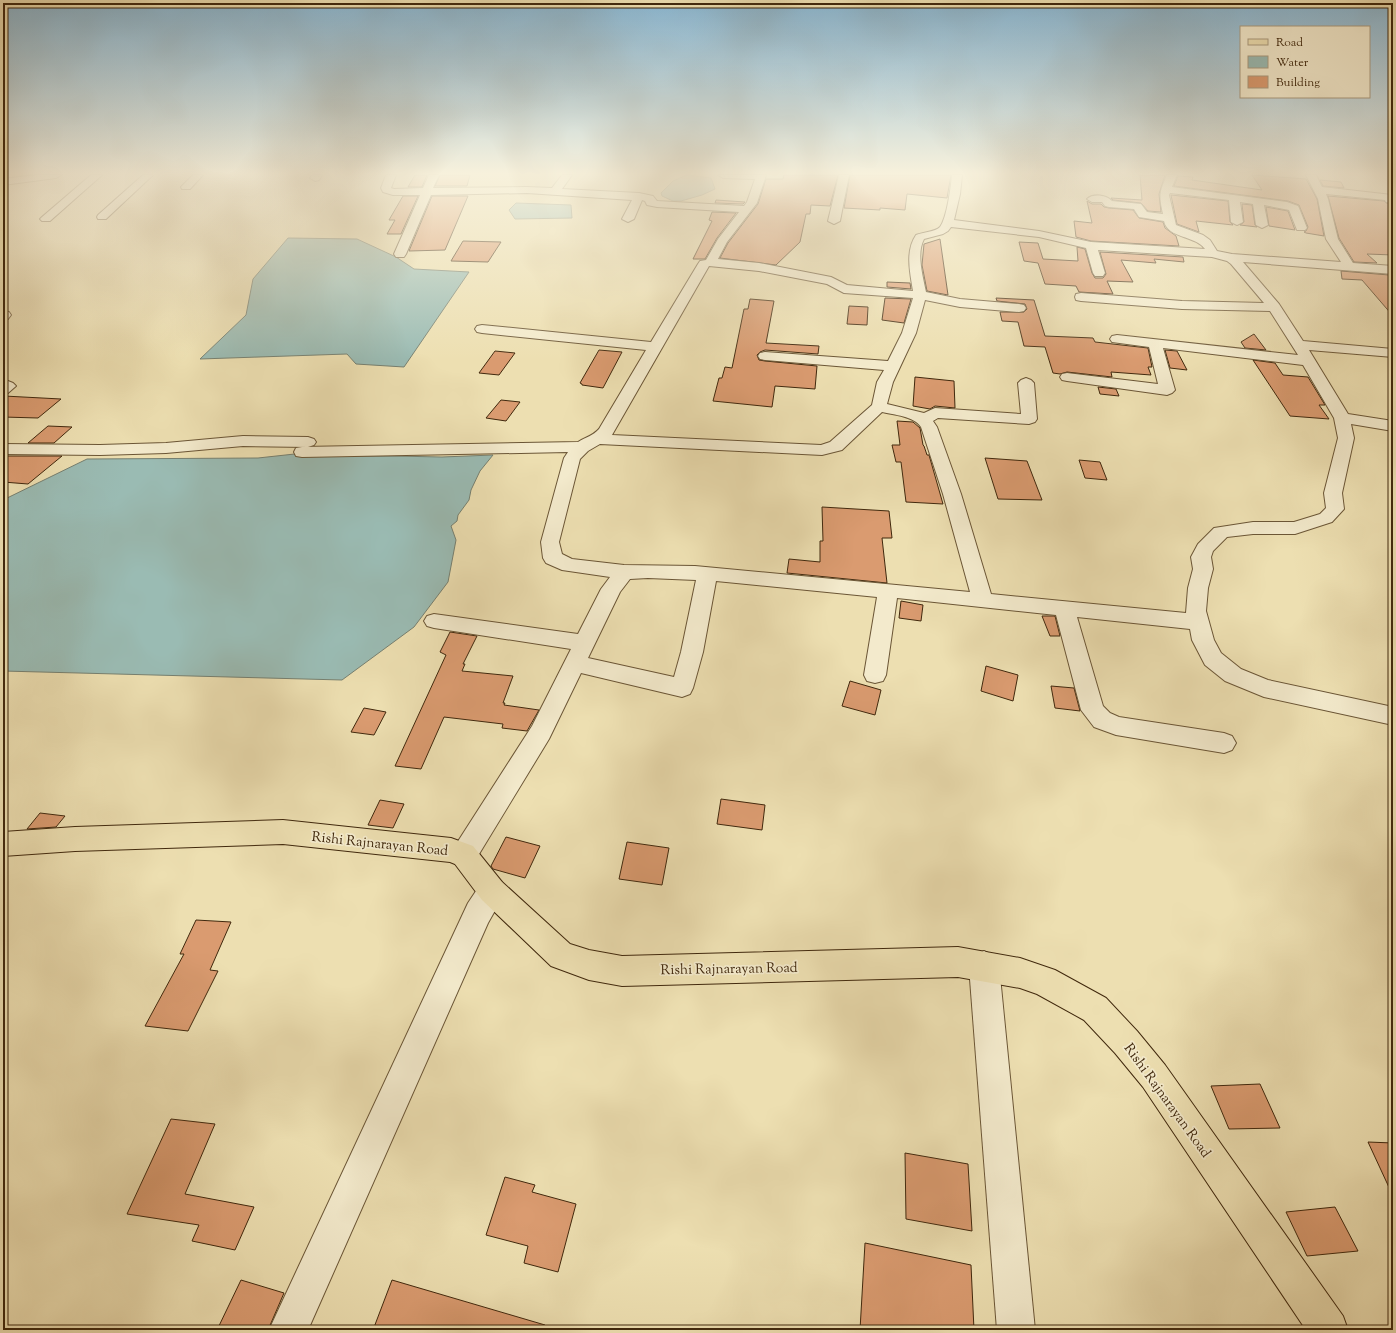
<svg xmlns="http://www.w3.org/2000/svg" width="1396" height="1333" font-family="'Sorts Mill Goudy',serif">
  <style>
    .water { fill: #9abbb3; stroke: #768071 }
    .building { fill: #da9b70; stroke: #40280d }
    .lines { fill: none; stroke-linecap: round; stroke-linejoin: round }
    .minor-casing { stroke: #6b5636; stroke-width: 2 }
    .major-casing { stroke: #40280d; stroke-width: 2 }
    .minor { fill: #f3eacc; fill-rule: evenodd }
    .major { fill: #eddfb1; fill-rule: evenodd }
    .labels { text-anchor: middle; stroke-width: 3.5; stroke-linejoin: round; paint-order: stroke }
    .near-street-label { font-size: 14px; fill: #40280d; stroke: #f3eacc }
  </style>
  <rect width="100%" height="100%" fill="#eddfb1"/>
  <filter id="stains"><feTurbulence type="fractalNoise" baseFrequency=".005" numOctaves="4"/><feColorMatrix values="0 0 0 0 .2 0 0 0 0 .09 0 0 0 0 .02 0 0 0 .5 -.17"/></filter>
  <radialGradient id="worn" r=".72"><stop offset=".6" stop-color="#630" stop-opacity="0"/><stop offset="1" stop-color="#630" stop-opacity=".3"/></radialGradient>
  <g class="water">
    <path d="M687,175L711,178L715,189L702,195L681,201H673L662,196L661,193L673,181Z"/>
    <path d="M516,203L571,205L572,218L515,219L509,210Z"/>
    <path d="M288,238L357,239L396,257L414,269L469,272L404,367L356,364L347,354L200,359L246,315L253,279Z"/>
    <path d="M313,452L332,456H393L442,457L493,455L480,471L471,490L469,500L458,515L457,521L451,526L456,540L448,582L414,627L342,680L3,671V500L87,459L258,458Z"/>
  </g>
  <g class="building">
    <path d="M415,175H427L422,187H408Z"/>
    <path d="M440,175H470L467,186H435Z"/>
    <path d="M784,175H838L830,206L811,205L810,214H806L800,242L776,265L720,258L728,243L758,204L766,179H783Z"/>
    <path d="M850,175H951L947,198L907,194L905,210L880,208V210L844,208Z"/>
    <path d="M1140,175H1165L1159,194L1161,212L1148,211L1141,203L1113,200L1111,198L1142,200Z"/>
    <path d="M1252,175L1306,179L1317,199L1324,236L1306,233L1304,232L1306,231L1308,227L1299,205L1288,201L1174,186L1178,176L1193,177L1192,180L1262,190Z"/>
    <path d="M1320,180L1341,182L1344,188L1323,186Z"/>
    <path d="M1171,195L1228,201L1230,222L1233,225L1196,221L1199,232L1177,224Z"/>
    <path d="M403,196H418L401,234H387L395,220H389Z"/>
    <path d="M432,196H468L445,250L409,251Z"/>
    <path d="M1328,196L1384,201L1386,203L1393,204V255L1367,254L1377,263L1354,262L1339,238Z"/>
    <path d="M716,200L745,202L743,204L715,203Z"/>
    <path d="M1087,201L1092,204H1101L1104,207L1109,208L1133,210L1139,218L1163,222L1165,228L1176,236L1179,246L1091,241L1076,237L1074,221L1092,223Z"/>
    <path d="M1242,204L1252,205L1255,225L1257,227L1240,225L1244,222Z"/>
    <path d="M1266,207L1288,211L1295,230L1269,226Z"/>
    <path d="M712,212L736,213L717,238L705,259H693L712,221L709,220Z"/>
    <path d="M940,239L948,295L927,291L922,265L924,244Z"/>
    <path d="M463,241L501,242L488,262L451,261Z"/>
    <path d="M1019,242L1038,243L1043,259L1078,261L1077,247L1085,249L1092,273L1095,278H1103L1106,274L1100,252L1183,257L1184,262L1154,259L1156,263L1121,260L1133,282L1107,281L1113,294L1079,292L1076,286L1045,284L1038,263L1024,261Z"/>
    <path d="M1341,271L1389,275L1393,279V316L1362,280L1342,279Z"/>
    <path d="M887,282L910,283L911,289L887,287Z"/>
    <path d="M885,298L911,299L904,323L882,320Z"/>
    <path d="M996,298L1034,300L1045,336L1093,338L1095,342L1148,348L1152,367H1148L1151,375L1111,372L1112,377L1067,372L1060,374L1053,373L1045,347L1024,346L1018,322L1002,321L1000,312H1024L1027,309L1025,304L997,301Z"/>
    <path d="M750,299L774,301L766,343L819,346L818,354L765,350L760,352L757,355L759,360L765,361L817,366L815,389L775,386L772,407L713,401L719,378H722L725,367L732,368L744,309H748Z"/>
    <path d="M849,306L868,307L867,325L847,324Z"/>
    <path d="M1254,334L1266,350L1245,348L1241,342Z"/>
    <path d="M599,350L622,352L603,388L582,385V384L580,383Z"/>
    <path d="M1165,350L1177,351L1187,370L1170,368Z"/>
    <path d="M495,351L515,353L499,375L479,373Z"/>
    <path d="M1253,360L1275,363L1283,375L1308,377L1325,405H1319L1329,419L1290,416Z"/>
    <path d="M915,377L954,381L955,408L935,406L930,409L913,406Z"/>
    <path d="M1098,387L1116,389L1119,396L1100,394Z"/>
    <path d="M3,396H4L61,399L38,418L3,417Z"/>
    <path d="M501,400L520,402L506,421L486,418Z"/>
    <path d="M897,421L913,422L920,428L923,445L924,446L927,455H929L943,504L906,502L901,462H896L892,445H900Z"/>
    <path d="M48,426L72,427L54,443H28Z"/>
    <path d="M3,456H62L28,484L3,482Z"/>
    <path d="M985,458L1027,461L1042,500L998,499Z"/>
    <path d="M1079,460L1100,462L1107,480L1085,478Z"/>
    <path d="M822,507L889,511L892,538H882L887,583L787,573L789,559L820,562V541H823Z"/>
    <path d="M901,601L923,605L921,621L899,618Z"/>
    <path d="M1042,616H1055L1060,636H1050Z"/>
    <path d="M450,632L477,636L463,664H465L462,671L513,676L503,703H505L504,705L539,710L527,731L502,728L503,724L444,717L421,769L395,766L446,655L440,652Z"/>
    <path d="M986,666L1018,675L1013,701L981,691Z"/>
    <path d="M850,681L881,690L875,715L842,706Z"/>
    <path d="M1051,686L1074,688L1080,711L1055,708Z"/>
    <path d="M364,708L386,712L374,735L351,732Z"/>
    <path d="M721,799L765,805L762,830L717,824Z"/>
    <path d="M380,800L404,804L393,828L368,825Z"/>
    <path d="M40,813L65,816L56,827L27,829Z"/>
    <path d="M506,837L540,846L525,878L493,869L491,866Z"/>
    <path d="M627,842L669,848L662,885L619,879Z"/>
    <path d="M196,920L231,922L210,970L218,971L188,1031L145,1026L184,954H180Z"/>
    <path d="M1260,1084L1280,1128L1229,1129L1211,1086Z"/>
    <path d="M171,1119L215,1124L185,1194L254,1207L235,1250L192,1241L199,1225L127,1214Z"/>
    <path d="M1368,1142L1393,1143V1196Z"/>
    <path d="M905,1153L968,1164L972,1231L906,1219Z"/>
    <path d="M505,1177L535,1185L532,1192L576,1204L558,1272L524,1263L528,1246L486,1235Z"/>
    <path d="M1335,1207L1358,1251L1307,1256L1286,1212Z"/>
    <path d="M865,1243L971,1265L974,1330H860Z"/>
    <path d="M241,1280L284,1293L268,1330H217Z"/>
    <path d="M392,1280L545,1325L544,1330H373Z"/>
  </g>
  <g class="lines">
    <g class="minor-casing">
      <g id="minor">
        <path d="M36,175H61L56,178L3,185V179Z"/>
        <path d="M91,175H102L50,221H42L40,219L42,217Z"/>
        <path d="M143,175H153L106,219H98L97,217L98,215Z"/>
        <path d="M193,175H203L190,189H182L181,187Z"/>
        <path d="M312,175H322L319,180L315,181L310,178Z"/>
        <path d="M386,175H396L391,188L394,189L423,188L429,175H439L433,188L527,187L552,188L562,175H572L562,189L639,193L653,196L657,201L744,206L747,202L755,179L723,178L718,175H766L757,203L727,242L718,259L759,263L831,277L847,285L913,291C910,272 905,251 916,235C923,232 935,232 940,227C947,218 951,186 952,175H962L960,194L954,220L1039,231L1091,242L1205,249C1195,235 1168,239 1164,221L1139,217L1134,209L1109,207L1105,206L1102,202H1092L1087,199C1093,193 1107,195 1112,201L1141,204L1147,212L1163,214C1159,195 1159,193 1167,175H1177L1172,187L1287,202L1298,206L1299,208L1307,228L1305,230H1297L1289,210L1264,205L1268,225L1262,228L1256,225L1253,204L1240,202L1243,222L1237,225L1231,222L1229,200L1170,193L1169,195L1176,225L1203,235L1210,240L1217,251L1232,254L1341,262L1326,239L1318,199L1306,175H1316L1322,187L1392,195L1393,203L1386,202L1385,200L1326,194L1328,199L1338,239L1353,263L1393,266V274L1243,262L1279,304L1303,341L1393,349V357L1309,350L1348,414L1393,421V431L1351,424L1354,438L1342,493L1344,509L1332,522L1295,534H1253L1227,537L1213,551L1211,557L1213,569L1208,588L1206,611L1214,640L1221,653L1241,669L1268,680L1393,707V725L1264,697L1225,681L1205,665L1192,640L1190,629L1077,617L1103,706L1110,713L1119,717L1224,733L1232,736L1236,743L1232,750L1224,753L1116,735L1094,727L1081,710L1056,615L897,598L886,675L883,681L875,683L867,681L864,675L877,597L716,581L703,652L693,688L690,694L682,697L581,673L549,739L473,864L464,867L455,864L451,855L455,846L532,726L571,649L434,628L427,626L424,621L427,616L434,614L578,634L601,589L610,577L562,570L546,563L543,558L541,542L564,458L568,452L302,457L296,456L294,452L296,448L302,447L578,442C586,437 593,436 599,429L646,350L482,333L477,332L475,329L477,326L482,325L651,342L698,264L700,261L706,260L718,239L739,212L657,207L647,205L645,201L642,200L634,219L628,222L622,219L632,200L527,193L431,195L406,254L404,257H396L394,254L420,195H393L383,192L381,188ZM951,227L1039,237L1086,248L1093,273L1095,276H1103L1105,273L1098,250L1212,257L1227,261L1231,264L1264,303L1182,301L1081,293L1076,294L1075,297L1076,300L1081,301L1182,309L1270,311L1298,355L1117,335L1112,336L1110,339L1112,342L1149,347L1158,384L1067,373L1062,374L1060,377L1062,380L1067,381L1167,395L1172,393L1175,390L1163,348L1303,365L1334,418L1338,438L1324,493L1326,508L1320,514L1294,522H1253L1214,528L1198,544L1191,557L1193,569L1188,588L1186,613L991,594L961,494L937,427L933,421L938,418L1029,424L1035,422L1037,419L1034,383L1031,380L1026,378L1021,380L1018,383L1021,414L935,408L924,413L887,404L893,382L916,333L925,300L960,307L1019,312L1024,311L1026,308L1024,305L1019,304L960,299L926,292C923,276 916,254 924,239L943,234L948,231ZM709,266L759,271L827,284L844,293L913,298L902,333L888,361L765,352L760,353L758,356L760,359L765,360L884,370L877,382L872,405L830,442L821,445L612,435ZM882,412C894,415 914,416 921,427L943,494L970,592L695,566L624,565L572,559L562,554L559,542L580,459L588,451L600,444L822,455L842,450ZM648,578L696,580L681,652L674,677L588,658L620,592L630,579Z"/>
        <path d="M839,175H849L840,221L834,224L828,221Z"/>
        <path d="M3,311L9,312L11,315L8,319L3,320Z"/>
        <path d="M8,381L13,383L16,386L8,393L3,395V383Z"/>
        <path d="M243,436L308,437L314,439L316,442L314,445L308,447L243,446L166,453L100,455L3,454V444L100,445L166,443Z"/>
        <path d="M492,878L502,882L506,891L488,923L308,1330H269L468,903L482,882Z"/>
        <path d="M984,951L994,956L999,966L1035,1330H997L969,966L974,956Z"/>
      </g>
    </g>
    <g class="major-casing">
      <path id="major" d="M283,820L451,838L473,846L502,882L570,944L589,950L622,956L958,947L1020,958L1055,970L1106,998L1137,1031L1165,1065L1343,1316L1348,1330H1306L1143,1087L1115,1053L1084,1020L1037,994L1020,988L958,977L622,986L589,980L551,966L482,900L455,864L450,862L283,844L75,851L3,856V832L75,827Z"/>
    </g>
    <use href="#minor" class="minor"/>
    <use href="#major" class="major"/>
  </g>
  <linearGradient id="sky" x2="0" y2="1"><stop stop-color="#89b7d3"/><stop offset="0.48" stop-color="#f7f1dc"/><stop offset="1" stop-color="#f7f1dc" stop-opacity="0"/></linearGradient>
  <rect width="1396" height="361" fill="url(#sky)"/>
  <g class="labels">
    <g class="near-street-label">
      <text transform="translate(380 843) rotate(6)" y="5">Rishi Rajnarayan Road</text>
      <text transform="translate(729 968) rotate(-1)" y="5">Rishi Rajnarayan Road</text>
      <text transform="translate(1168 1100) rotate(54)" y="5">Rishi Rajnarayan Road</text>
    </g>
  </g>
  <rect width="1396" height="1333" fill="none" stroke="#eddfb1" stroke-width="16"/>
  <rect x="4" y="4" width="1388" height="1325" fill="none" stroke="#40280d" stroke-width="2"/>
  <rect x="8" y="8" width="1380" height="1317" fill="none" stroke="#40280d"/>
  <rect x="1240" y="26" width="130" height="72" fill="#f3eacc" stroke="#ab9c80"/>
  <rect x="1248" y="39" width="20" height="6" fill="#eddfb1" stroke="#ab9c80"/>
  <text x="1276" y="46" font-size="12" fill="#40280d">Road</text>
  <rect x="1248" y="56" width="20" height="12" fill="#9abbb3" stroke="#ab9c80"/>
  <text x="1276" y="66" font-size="12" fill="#40280d">Water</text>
  <rect x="1248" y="76" width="20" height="12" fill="#da9b70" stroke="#ab9c80"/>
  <text x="1276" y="86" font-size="12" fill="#40280d">Building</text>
  <rect width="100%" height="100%" filter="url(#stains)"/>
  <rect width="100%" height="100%" fill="url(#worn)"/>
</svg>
